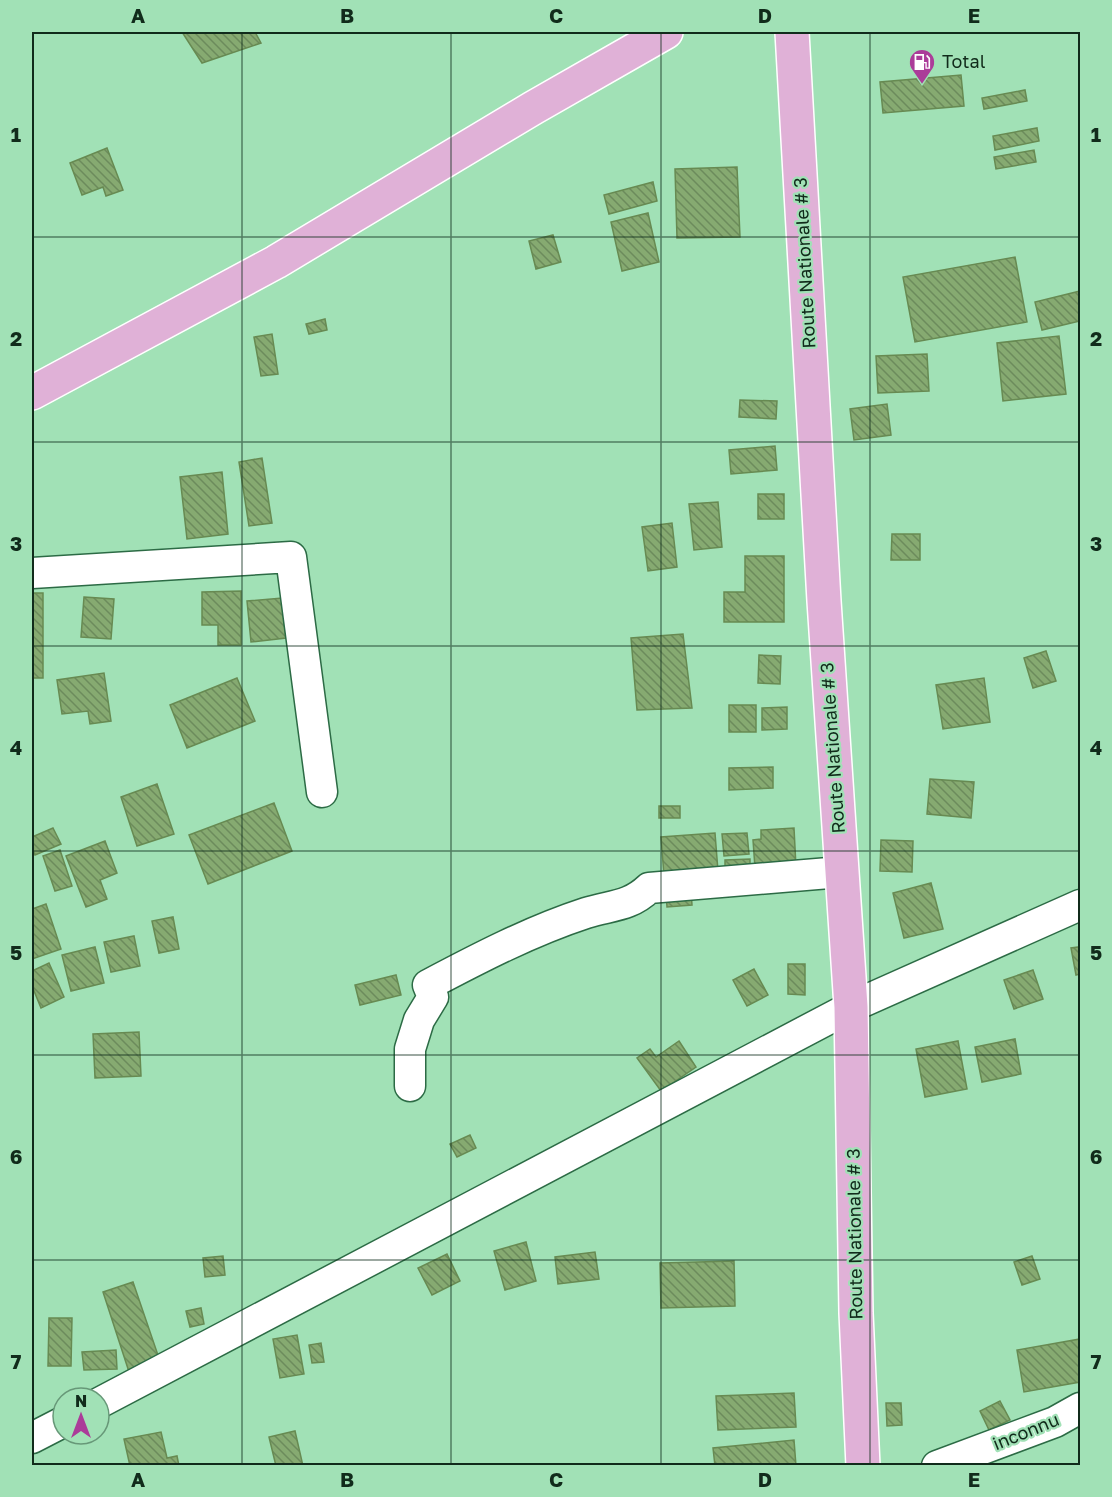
<svg xmlns="http://www.w3.org/2000/svg" width="1112" height="1497" font-family="'Golos Text',sans-serif">
  <style>
    .building { fill: url(#building-back-hatch); stroke: #678a52; stroke-width: 1.5 }
    .lines { fill: none; stroke-linecap: round; stroke-linejoin: round }
    .minor-casing { stroke: #2c6b45; stroke-width: 33 }
    .major-casing { stroke: #fff; stroke-width: 36 }
    .minor { stroke: #fff; stroke-width: 30 }
    .major { stroke: #e0b1d7; stroke-width: 33 }
    .grid { fill: none; stroke: #112b1b; stroke-width: 1.5; stroke-opacity: 0.55 }
    .labels { text-anchor: middle; stroke-width: 4.5; stroke-linejoin: round; paint-order: stroke }
    .poi-label { font-size: 18px; fill: #112b1b; stroke: #a1e1b6; text-anchor: start }
    .street-label { font-size: 18px; fill: #112b1b; stroke: #a1e1b6 }
    .neatline { fill: none; stroke: #112b1b; stroke-width: 2 }
    .grid-label { font-size: 20px; text-anchor: middle; font-weight: bold; fill: #112b1b }
  </style>
  <defs>
    <pattern id="building-back-hatch" width="6" height="6" patternUnits="userSpaceOnUse" patternTransform="scale(1.5)"><rect width="6" height="6" fill="#86aa71"/><path d="M-1 5l2 2M0 0l6 6M5-1l2 2" fill="none" stroke="#6c8b5c"/></pattern>
  </defs>
  <rect width="100%" height="100%" fill="#a1e1b6"/>
  <g class="building">
    <path d="M182,32H255L261,43L202,63Z"/>
    <path d="M961,75L964,106L883,113L880,82Z"/>
    <path d="M1025,90L1027,101L984,109L982,98Z"/>
    <path d="M1037,128L1039,141L995,150L993,136Z"/>
    <path d="M107,148L123,190L106,196L103,187L82,195L70,163Z"/>
    <path d="M1034,150L1036,162L996,169L994,157Z"/>
    <path d="M737,167L740,237L677,238L675,169Z"/>
    <path d="M653,182L657,201L609,214L604,195Z"/>
    <path d="M648,213L659,262L622,271L611,222Z"/>
    <path d="M553,235L561,262L536,269L529,241Z"/>
    <path d="M1015,257L1027,322L915,342L903,277Z"/>
    <path d="M1080,291V321L1042,330L1035,302Z"/>
    <path d="M325,319L327,330L309,334L306,324Z"/>
    <path d="M272,334L278,374L261,376L254,337Z"/>
    <path d="M1059,336L1066,394L1003,401L997,343Z"/>
    <path d="M927,354L929,391L878,393L876,356Z"/>
    <path d="M740,400L777,401L776,419L739,417Z"/>
    <path d="M887,404L891,435L854,440L850,409Z"/>
    <path d="M775,446L777,470L731,474L729,450Z"/>
    <path d="M262,458L272,523L249,526L239,462Z"/>
    <path d="M222,472L228,534L187,539L180,477Z"/>
    <rect x="758" y="494" width="26" height="25"/>
    <path d="M718,502L722,547L694,550L689,504Z"/>
    <path d="M672,523L677,567L648,571L642,527Z"/>
    <path d="M892,534H920V560H891Z"/>
    <path d="M745,556H784V622H724V592H745Z"/>
    <path d="M241,591V645H218V625H202V592Z"/>
    <rect x="32" y="593" width="11" height="85"/>
    <path d="M84,597L114,599L111,639L81,637Z"/>
    <path d="M282,598L286,638L251,642L247,601Z"/>
    <path d="M683,634L692,708L637,710L631,638Z"/>
    <path d="M1046,651L1056,681L1033,688L1024,658Z"/>
    <path d="M759,655L781,656L780,684L758,683Z"/>
    <path d="M104,673L111,721L90,724L88,711L62,714L57,680Z"/>
    <path d="M237,678L255,721L187,748L170,705Z"/>
    <path d="M984,678L990,722L943,729L936,685Z"/>
    <rect x="729" y="705" width="27" height="27"/>
    <path d="M787,707V729L762,730V708Z"/>
    <path d="M773,767V788L729,790V768Z"/>
    <path d="M930,779L974,782L971,818L927,814Z"/>
    <path d="M157,784L174,834L137,846L121,797Z"/>
    <path d="M274,803L292,851L208,884L189,835Z"/>
    <rect x="659" y="806" width="21" height="12"/>
    <path d="M53,828L61,844L35,855L32,848V837Z"/>
    <path d="M794,828L796,867L755,868L753,840L761,839V830Z"/>
    <path d="M715,833L718,871L664,876L661,837Z"/>
    <path d="M747,833L749,854L724,856L722,834Z"/>
    <path d="M881,840L913,841L912,872L880,871Z"/>
    <path d="M105,841L117,873L100,880L107,899L86,907L66,856Z"/>
    <path d="M60,850L72,886L55,891L43,856Z"/>
    <path d="M750,859V874H725V860Z"/>
    <path d="M931,883L943,929L904,938L893,893Z"/>
    <path d="M691,890L692,905L667,907L666,892Z"/>
    <path d="M46,904L61,949L32,959V909Z"/>
    <path d="M173,917L179,949L159,953L152,921Z"/>
    <path d="M134,936L140,966L111,972L104,942Z"/>
    <path d="M95,947L104,983L71,991L62,955Z"/>
    <path d="M1078,947H1080V974L1076,975L1071,948Z"/>
    <path d="M49,963L64,997L41,1008L32,986V971Z"/>
    <path d="M788,964H805V995L788,994Z"/>
    <path d="M754,969L768,995L747,1006L733,980Z"/>
    <path d="M1033,970L1043,999L1014,1009L1004,980Z"/>
    <path d="M396,975L401,995L360,1005L355,985Z"/>
    <path d="M139,1032L141,1076L95,1078L93,1034Z"/>
    <path d="M1015,1039L1021,1074L982,1082L975,1047Z"/>
    <path d="M679,1041L696,1067L661,1091L637,1058L650,1049L656,1057Z"/>
    <path d="M958,1041L967,1089L925,1097L916,1049Z"/>
    <path d="M470,1135L476,1148L457,1157L450,1144Z"/>
    <path d="M526,1242L536,1281L505,1290L494,1251Z"/>
    <path d="M595,1252L599,1279L558,1284L555,1257Z"/>
    <path d="M447,1254L460,1281L432,1295L418,1268Z"/>
    <path d="M223,1256L225,1275L205,1277L203,1258Z"/>
    <path d="M1032,1256L1040,1279L1022,1285L1014,1262Z"/>
    <path d="M734,1261L735,1306L661,1308L660,1263Z"/>
    <path d="M133,1282L162,1367L131,1378L103,1292Z"/>
    <path d="M201,1308L204,1324L190,1327L186,1311Z"/>
    <path d="M49,1318H72L71,1366H48Z"/>
    <path d="M297,1335L304,1374L280,1378L273,1339Z"/>
    <path d="M1080,1339V1382L1024,1392L1017,1350Z"/>
    <path d="M321,1343L324,1362L312,1363L309,1345Z"/>
    <path d="M116,1350L117,1369L84,1370L82,1352Z"/>
    <path d="M794,1393L796,1427L718,1430L716,1396Z"/>
    <path d="M1000,1401L1010,1420L989,1430L980,1411Z"/>
    <path d="M886,1403H901L902,1425L887,1426Z"/>
    <path d="M295,1431L303,1466H276L269,1437Z"/>
    <path d="M161,1432L167,1458L177,1456L179,1466H130L124,1439Z"/>
    <path d="M794,1440L796,1466H715L713,1448Z"/>
  </g>
  <g class="lines">
    <g class="minor-casing">
      <g id="minor">
        <path d="M32,573L291,557L322,792"/>
        <path d="M410,1086V1049L419,1020L433,997L428,985C479,958 531,931 586,913C611,905 629,907 649,888L841,872"/>
        <path d="M99,1403L851,1007L1080,905"/>
        <path d="M32,1438L63,1422"/>
        <path d="M937,1466L1055,1422L1080,1408"/>
      </g>
    </g>
    <g class="major-casing">
      <g id="major">
        <path d="M792,32L824,601L851,1007L856,1313L863,1466"/>
        <path d="M32,393L276,262L533,108L666,32"/>
      </g>
    </g>
    <use href="#minor" class="minor"/>
    <use href="#major" class="major"/>
  </g>
  <path class="grid" d="M242,32V1466M451,32V1466M661,32V1466M870,32V1466M32,237H1080M32,442H1080M32,646H1080M32,851H1080M32,1055H1080M32,1260H1080"/>
  <defs>
    <g id="fuel-pin" transform="scale(1.35)"><path d="M0 17L-7.5 6A9.5 9.5 0 1 1 7.5 6Z" fill="#ab3c99" stroke="#a1e1b6"/><path d="M-5.5-6h7V0h2V4h1.3V-2.5L3-4.5l.8-.8L6-3V5H2.5V1h-1V6h-7ZM-4.2-4.7v3.2H.2V-4.7Z" fill="#fff"/></g>
  </defs>
  <g fill-rule="evenodd">
    <use href="#fuel-pin" x="922" y="62"/>
  </g>
  <g class="labels">
    <g class="poi-label">
      <text x="942" y="68">Total</text>
    </g>
    <g class="street-label">
      <text transform="translate(805 263) rotate(-93)" y="6">Route Nationale # 3</text>
      <text transform="translate(833 748) rotate(-94)" y="6">Route Nationale # 3</text>
      <text transform="translate(855 1234) rotate(-91)" y="6">Route Nationale # 3</text>
      <text transform="translate(1026 1432) rotate(-22)" y="6">inconnu</text>
    </g>
  </g>
  <rect width="1112" height="1497" fill="none" stroke="#a1e1b6" stroke-width="66"/>
  <g transform="translate(81 1416)"><circle r="28" fill="#a1e1b6" stroke="#679878" stroke-width="1.5"/>
  <path d="M0-4.5L10 22L0 15L-10 22Z" fill="#ab3c99"/>
  <text y="-9" font-size="16" font-weight="bold" text-anchor="middle" fill="#112b1b">N</text>
  </g>
  <rect x="33" y="33" width="1046" height="1431" class="neatline"/>
  <g class="grid-label">
    <text x="138" y="23">A</text>
    <text x="347" y="23">B</text>
    <text x="556" y="23">C</text>
    <text x="765" y="23">D</text>
    <text x="974" y="23">E</text>
    <text x="16" y="142">1</text>
    <text x="1096" y="142">1</text>
    <text x="16" y="346">2</text>
    <text x="1096" y="346">2</text>
    <text x="16" y="551">3</text>
    <text x="1096" y="551">3</text>
    <text x="16" y="755">4</text>
    <text x="1096" y="755">4</text>
    <text x="16" y="960">5</text>
    <text x="1096" y="960">5</text>
    <text x="16" y="1164">6</text>
    <text x="1096" y="1164">6</text>
    <text x="16" y="1369">7</text>
    <text x="1096" y="1369">7</text>
    <text x="138" y="1487">A</text>
    <text x="347" y="1487">B</text>
    <text x="556" y="1487">C</text>
    <text x="765" y="1487">D</text>
    <text x="974" y="1487">E</text>
  </g>
</svg>
